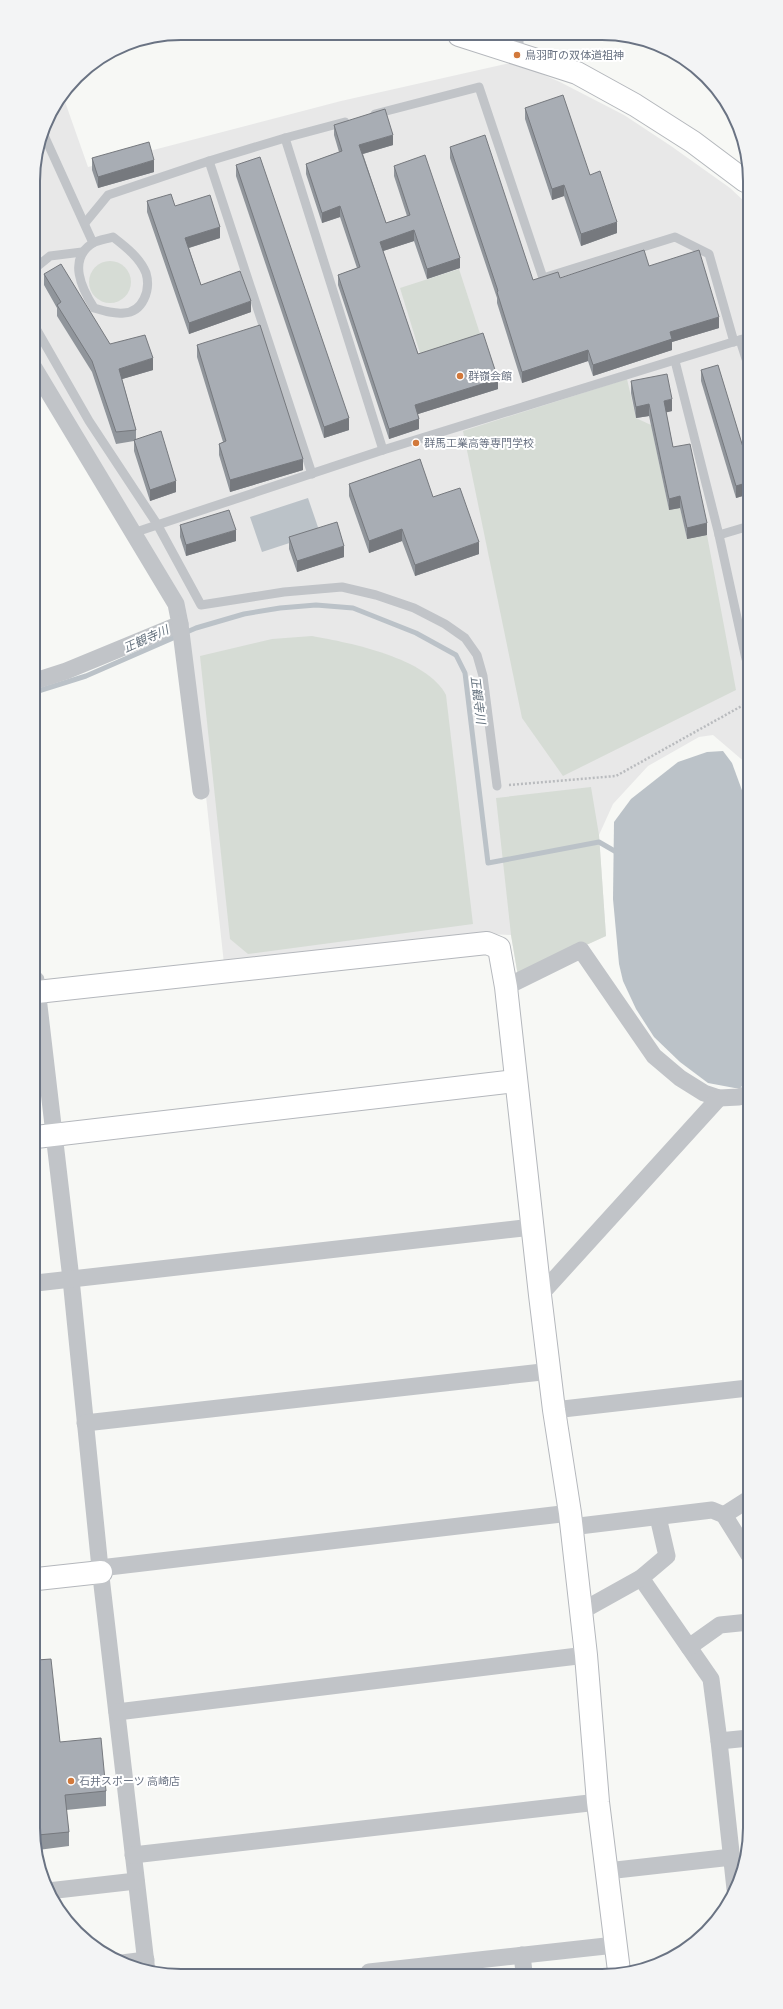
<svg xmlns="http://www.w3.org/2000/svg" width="783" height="2009" font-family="'Source Sans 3','Noto Sans JP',sans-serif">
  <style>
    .built { fill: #e8e8e8 }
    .green { fill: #d6dcd5 }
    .water { fill: #bbc2c8 }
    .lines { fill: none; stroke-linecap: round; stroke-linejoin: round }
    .stream { stroke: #bbc2c8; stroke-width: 5 }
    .secondary-casing { stroke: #b4b7bc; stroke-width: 24 }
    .path { stroke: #b9bbbe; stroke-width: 2.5; stroke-dasharray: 2 2; stroke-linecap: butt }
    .lane { stroke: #c1c4c8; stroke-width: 9 }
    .street { stroke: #c1c4c8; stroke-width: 17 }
    .secondary { stroke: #fff; stroke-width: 22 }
    .wall { fill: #90959b }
    .shaded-wall { fill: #76797e }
    .building { fill: #a8adb4; stroke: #76797e }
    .poi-dot { fill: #d2793b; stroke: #fff; stroke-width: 1.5 }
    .labels { text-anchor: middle; stroke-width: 4; stroke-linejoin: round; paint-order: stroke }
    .poi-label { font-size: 11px; fill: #6a7383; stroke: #fff; text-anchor: start }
    .water-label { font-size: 12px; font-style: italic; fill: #66737f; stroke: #fff }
    .rim { fill: none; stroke: #6a7383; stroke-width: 2 }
  </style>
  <rect width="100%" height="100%" fill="#f7f8f5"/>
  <path class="built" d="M514,62L560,82L624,115L671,146L730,188L745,202L747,764L713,735L699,737L648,766L613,804L599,835L606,936L518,976L511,935L489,934L224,964L189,638L181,601L34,356L33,171L48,116L63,96L88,167L341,101Z"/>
  <g class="green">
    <circle cx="110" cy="282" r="21"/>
    <path d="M459,269L483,343L423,363L400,288Z"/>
    <path d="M627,379L636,418L651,425L669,510L680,508L687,539L707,535L736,690L563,776L522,718L463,431Z"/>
    <path d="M312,636C351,643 427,658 446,695L473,924L248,954L230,939L200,656L272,639Z"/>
    <path d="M591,787L599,835L606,936L518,976L511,935L496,798Z"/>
  </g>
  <g class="water">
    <path d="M308,498L320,533L262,552L250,517Z"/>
    <path d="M723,751L732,763L747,804L748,1076L740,1089L708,1083L680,1062L654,1037L636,1009L623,981L619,964L613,899L614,822L631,799L678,762L707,752Z"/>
  </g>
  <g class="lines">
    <path class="stream" d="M35,692L86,676L196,628L244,614L280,608L316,605L353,608L416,633L456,655L465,673L488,863L599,842L618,853"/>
    <g class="secondary-casing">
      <g id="secondary">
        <path d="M459,35L577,73L635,105L693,142L745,181"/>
        <path d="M37,992L487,943L499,948L506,987L540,1295L554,1410L570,1513L586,1655L598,1802L619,1971"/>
        <path d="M36,1137L515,1081"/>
        <path d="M37,1579L101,1572"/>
      </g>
    </g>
    <path class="path" d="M509,785L616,776L747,703"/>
    <g class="lane">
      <path d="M375,114L479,87L543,278L675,237L709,254L734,342"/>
      <path d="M43,133L93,243"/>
      <path d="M285,138L383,450"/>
      <path d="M209,161L312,474"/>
      <path d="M85,223L108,195L209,161L285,138L345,122"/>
      <path d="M113,237C126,247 140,258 146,273C151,290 143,312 124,313C113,314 104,311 94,308C82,289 67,259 93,243C99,240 107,239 113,237Z"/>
      <path d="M34,269L50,256L82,252"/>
      <path d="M34,325L89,421L157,524L201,605L284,592L342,587L376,595L414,608L445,624L465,638L477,655L483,676L497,786"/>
      <path d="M740,340L746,359"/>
      <path d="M675,361L719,535L746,659"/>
      <path d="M133,533L383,450L746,338"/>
      <path d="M719,535L746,527"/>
    </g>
    <g class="street">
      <path d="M515,35V52"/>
      <path d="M34,368L176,604L180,624L66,671L35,681"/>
      <path d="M180,624L201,791"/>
      <path d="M36,980L71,1279L100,1568L147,1972"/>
      <path d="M506,987L581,950L654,1056L680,1078L704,1093L719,1098L739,1097L748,1094"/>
      <path d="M36,1283L532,1227"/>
      <path d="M540,1295L719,1098"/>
      <path d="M554,1410L748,1388"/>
      <path d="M85,1423L551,1371"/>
      <path d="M724,1515L749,1499"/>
      <path d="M571,1527L712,1510L724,1515L749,1555"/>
      <path d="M100,1568L570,1513"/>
      <path d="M641,1578L711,1679L719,1741L735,1889"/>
      <path d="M580,1612L641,1578L667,1556L658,1517"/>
      <path d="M689,1647L720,1625L749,1622"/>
      <path d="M117,1712L586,1655"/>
      <path d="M719,1741L749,1738"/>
      <path d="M133,1855L598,1802"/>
      <path d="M607,1871L732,1857"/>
      <path d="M48,1891L136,1881"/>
      <path d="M522,1955L524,1972"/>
      <path d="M122,1963L146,1960"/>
      <path d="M369,1972L615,1945"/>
    </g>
    <use href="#secondary" class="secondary"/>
  </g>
  <g class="wall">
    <path d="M525,108L590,175L617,233L581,246L564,196L552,200L525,119Z"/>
    <path d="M334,125L393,145L363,154L386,223L407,216L394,176V166L460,268L427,279L414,241L383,251L418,354L498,389L418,414L419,429L389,439L338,285V275L357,268L340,217L322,223L306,174V164L339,152L334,135Z"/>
    <path d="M450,147L533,280L560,278L649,266L719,328L672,342V350L593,376L588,361L522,383L497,303V298L450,158Z"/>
    <path d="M92,158L154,172L98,188L92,170Z"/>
    <path d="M236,165L349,430L324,438L236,176Z"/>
    <path d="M147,201L175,206L220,238L189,248L201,285L251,312L189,334L147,212Z"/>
    <path d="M44,274L110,344L153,370L122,379L136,430V439L176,492L150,501L134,451V441L116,444L92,372L57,316V308L44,285Z"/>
    <path d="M197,345L303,470L230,492L219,455V444L223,442L197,357Z"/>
    <path d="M701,370L746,457V495L736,498L701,381Z"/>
    <path d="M631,381L672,411L666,412L673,447L707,535L687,539L680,508L669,510L649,416L636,418L631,393Z"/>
    <path d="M349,484L433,497L479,554L415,576L402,541L369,553L349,496Z"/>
    <path d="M180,525L236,541L186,556L180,537Z"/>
    <path d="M289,537L344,557L297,572L289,549Z"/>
    <path d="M37,1660L60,1742L106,1791V1806L66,1810L69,1832V1846L38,1850Z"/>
  </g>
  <g class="shaded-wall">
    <path d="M393,135V145L359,155V145Z"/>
    <path d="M154,160V172L98,188V177Z"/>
    <path d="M564,185V196L552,200V189Z"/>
    <path d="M340,206V217L322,223V213Z"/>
    <path d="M617,222V233L581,246V234Z"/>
    <path d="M220,227V238L185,249V238Z"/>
    <path d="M414,230V241L380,252V242Z"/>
    <path d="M460,258V268L427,279V269Z"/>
    <path d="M251,301V312L189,334V323Z"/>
    <path d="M719,317V328L672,342V350L593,376V365L670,332Z"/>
    <path d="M588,350V361L522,383V372Z"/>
    <path d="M153,358V370L119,380V369Z"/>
    <path d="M498,379V389L415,415V405Z"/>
    <path d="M672,399V411L664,413V401Z"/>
    <path d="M649,404V416L636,418V407Z"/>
    <path d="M349,418V430L324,438V427Z"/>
    <path d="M419,419V429L389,439V429Z"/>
    <path d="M303,459V470L230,492V480Z"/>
    <path d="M176,481V492L150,501V490Z"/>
    <path d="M746,483V495L736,498V486Z"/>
    <path d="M680,496V508L669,510V499Z"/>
    <path d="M707,523V535L687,539V528Z"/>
    <path d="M402,529V541L369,553V541Z"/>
    <path d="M236,530V541L186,556V545Z"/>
    <path d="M479,542V554L415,576V565Z"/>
    <path d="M344,546V557L297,572V561Z"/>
  </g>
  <g class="building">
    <path d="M563,95L590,175L600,171L617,222L581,234L564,185L552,189L525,108Z"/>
    <path d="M385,109L393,135L359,145L386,223L410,215L394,166L425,155L460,258L427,269L414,230L380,242L418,354L483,333L498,379L415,405L419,419L389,429L338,275L360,267L340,206L322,213L306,164L342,151L334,125Z"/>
    <path d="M485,135L533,280L558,272L560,278L644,250L649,266L699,250L719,317L670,332L672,339L593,365L588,350L522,372L497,292L498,291L450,147Z"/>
    <path d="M149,142L154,160L98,177L92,158Z"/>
    <path d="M260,157L349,418L324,427L236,165Z"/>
    <path d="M171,194L175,206L210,195L220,227L185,238L201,285L240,271L251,301L189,323L147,201Z"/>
    <path d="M61,264L110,344L145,335L153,358L119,369L136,430L116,432L92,361L57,305L61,302L44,274Z"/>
    <path d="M260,325L303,459L230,480L219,444L226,441L197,345Z"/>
    <path d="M718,365L746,457V483L736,486L701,370Z"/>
    <path d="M667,374L672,399L664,401L673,447L690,444L707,523L687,528L680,496L669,499L649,404L636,407L631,381Z"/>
    <path d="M161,431L176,481L150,490L134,440Z"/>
    <path d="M420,459L433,497L460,488L479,542L415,565L402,529L369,541L349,484Z"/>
    <path d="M229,510L236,530L186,545L180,525Z"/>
    <path d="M337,522L344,546L297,561L289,537Z"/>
    <path d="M51,1659L60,1742L101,1738L106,1791L65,1795L69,1832L38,1835L37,1660Z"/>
  </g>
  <g class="poi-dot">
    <circle cx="517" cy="55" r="4"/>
    <circle cx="460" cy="376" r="4"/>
    <circle cx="416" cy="443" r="4"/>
    <circle cx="71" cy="1781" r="4"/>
  </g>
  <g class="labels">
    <g class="poi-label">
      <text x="525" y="59">鳥羽町の双体道祖神</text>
      <text x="468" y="380">群嶺会館</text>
      <text x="424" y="447">群馬工業高等専門学校</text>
      <text x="79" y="1785">石井スポーツ 高崎店</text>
    </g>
    <g class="water-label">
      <text transform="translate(146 639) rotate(-24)" y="4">正観寺川</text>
      <text transform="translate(478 700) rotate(83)" y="4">正観寺川</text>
    </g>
  </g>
  <path d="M0 0H783V2009H0ZM181 40H602A141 141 0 0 1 743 181V1828A141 141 0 0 1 602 1969H181A141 141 0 0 1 40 1828V181A141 141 0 0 1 181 40Z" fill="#f3f4f5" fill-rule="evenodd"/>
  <path class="rim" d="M181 40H602A141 141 0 0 1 743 181V1828A141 141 0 0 1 602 1969H181A141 141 0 0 1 40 1828V181A141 141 0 0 1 181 40Z"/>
</svg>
